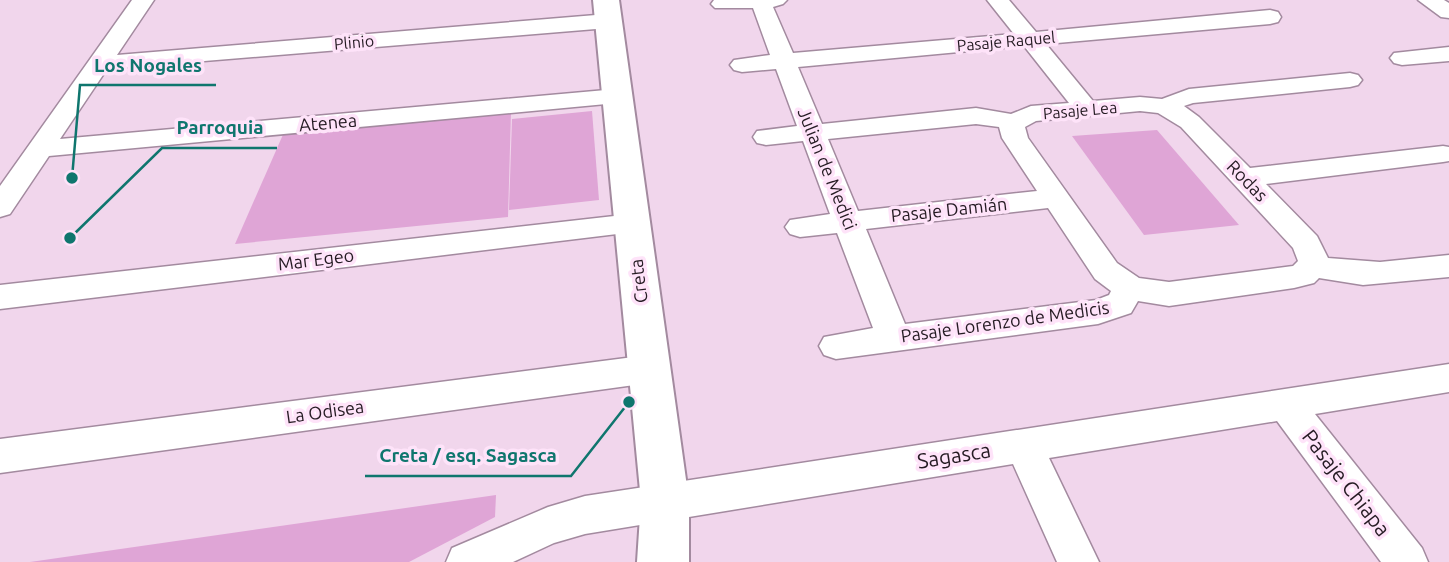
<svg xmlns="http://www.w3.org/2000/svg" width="1449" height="562" font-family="Ubuntu,sans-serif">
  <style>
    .green { fill: #dfa5d6 }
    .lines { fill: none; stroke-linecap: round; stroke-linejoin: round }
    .minor-casing { stroke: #a38a9f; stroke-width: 3 }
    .tertiary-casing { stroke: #a38a9f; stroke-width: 4 }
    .minor { fill: #fff; fill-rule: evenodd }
    .tertiary { fill: #fff; fill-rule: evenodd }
    .labels { text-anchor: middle; stroke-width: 7; stroke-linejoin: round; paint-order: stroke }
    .far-street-label { font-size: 16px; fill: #251b23; stroke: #fee3f9 }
    .street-label { font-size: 18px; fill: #251b23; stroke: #fee3f9 }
    .near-street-label { font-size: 21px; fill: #251b23; stroke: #fee3f9 }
    .leader { fill: none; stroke: #0f766e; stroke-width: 2.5 }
    .callout-dot { fill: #0f766e; stroke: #fee3f9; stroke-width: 2.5 }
    .callout-label { font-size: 19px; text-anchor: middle; font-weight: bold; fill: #0f766e; stroke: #fee3f9; stroke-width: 7; stroke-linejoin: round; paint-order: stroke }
  </style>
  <rect width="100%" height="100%" fill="#f1d6ec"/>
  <g class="green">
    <path d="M592,111L599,200L509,210L512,119Z"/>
    <path d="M511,112L508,217L235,244L285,130Z"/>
    <path d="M1157,130L1239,225L1144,235L1072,136Z"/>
    <path d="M496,495L495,517L409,562H30Z"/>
  </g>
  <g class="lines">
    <g class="minor-casing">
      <g id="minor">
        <path d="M132,0H154L117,55L608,14L616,16L619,21L616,26L608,28L107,69L60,139L617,89L626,91L629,96L626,101L617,103L49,156L10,214L0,217V186Z"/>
        <path d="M714,0H787L783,4L773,7L793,53L1014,34L987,0H1009L1036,32L1270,10L1278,12L1281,17L1278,22L1270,24L1046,44L1093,101L1140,97L1162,99L1189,89L1350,73L1358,75L1362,80L1358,85L1350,87L1193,103L1184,106L1199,117L1250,168L1443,146L1449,147V161L1443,162L1266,184L1317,236L1328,258L1380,262L1449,255V277L1363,285L1319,278L1314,283L1294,288L1169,306L1138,301L1131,313L1098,324L836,359L824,355L819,346L824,337L873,328L837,233L800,237L790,234L785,227L790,220L830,214L803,141L766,145L757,143L753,137L757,131L797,126L776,69L742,72L734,70L730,65L734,60L770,55L753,8H715L711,4ZM1024,46L1069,103L1031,106L1011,114L976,108L822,124L798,67ZM1140,111L1158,113L1181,127L1293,248L1298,261L1293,266L1169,282L1139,278L1117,263L1028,138L1025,127L1036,121ZM976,124L999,127L1002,138L1037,191L858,211L828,139ZM1048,208L1095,279L1111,291L1109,295L1096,300L905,324L866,229Z"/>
        <path d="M1418,0H1444L1449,3V18L1441,17Z"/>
        <path d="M1449,47V61L1402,65L1394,63L1390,58L1394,53Z"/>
        <path d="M632,214L642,217L647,224L642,231L0,309V285Z"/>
        <path d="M649,355L661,359L666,369L661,379L649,383L0,473V439Z"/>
        <path d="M1449,364V392L1315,414L1422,548L1428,562H1381L1277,421L1049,458L1099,562H1057L1013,464L585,534L554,543L513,562H446L452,548L548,507L585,496Z"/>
      </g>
    </g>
    <g class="tertiary-casing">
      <path id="tertiary" d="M593,0H619L689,501V562H637L641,501Z"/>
    </g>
    <use href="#minor" class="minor"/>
    <use href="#tertiary" class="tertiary"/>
  </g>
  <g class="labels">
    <g class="far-street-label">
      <text transform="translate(1006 41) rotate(-5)" y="6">Pasaje Raquel</text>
      <text transform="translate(354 42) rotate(-5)" y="6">Plinio</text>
      <text transform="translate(1080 110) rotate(-5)" y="6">Pasaje Lea</text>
    </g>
    <g class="street-label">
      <text transform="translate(328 123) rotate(-5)" y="6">Atenea</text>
      <text transform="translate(827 169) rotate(68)" y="6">Julian de Medici</text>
      <text transform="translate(1247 181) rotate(46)" y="6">Rodas</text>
      <text transform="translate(949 210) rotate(-6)" y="6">Pasaje Damián</text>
      <text transform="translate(316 260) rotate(-7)" y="6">Mar Egeo</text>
      <text transform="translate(639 281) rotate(-97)" y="6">Creta</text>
      <text transform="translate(1005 322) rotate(-8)" y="6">Pasaje Lorenzo de Medicis</text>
      <text transform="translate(325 412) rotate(-8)" y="6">La Odisea</text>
    </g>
    <g class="near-street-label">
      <text transform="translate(954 456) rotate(-9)" y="7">Sagasca</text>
      <text transform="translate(1346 483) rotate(52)" y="7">Pasaje Chiapa</text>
    </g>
  </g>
  <path class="leader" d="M72 178L80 85H216M70 238L162 148H277M629 402L571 476H365"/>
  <g class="callout-dot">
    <circle cx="72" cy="178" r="7"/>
    <circle cx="70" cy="238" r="7"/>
    <circle cx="629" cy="402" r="7"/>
  </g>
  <g class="callout-label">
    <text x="148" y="72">Los Nogales</text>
    <text x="220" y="134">Parroquia</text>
    <text x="468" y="462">Creta / esq. Sagasca</text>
  </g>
</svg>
